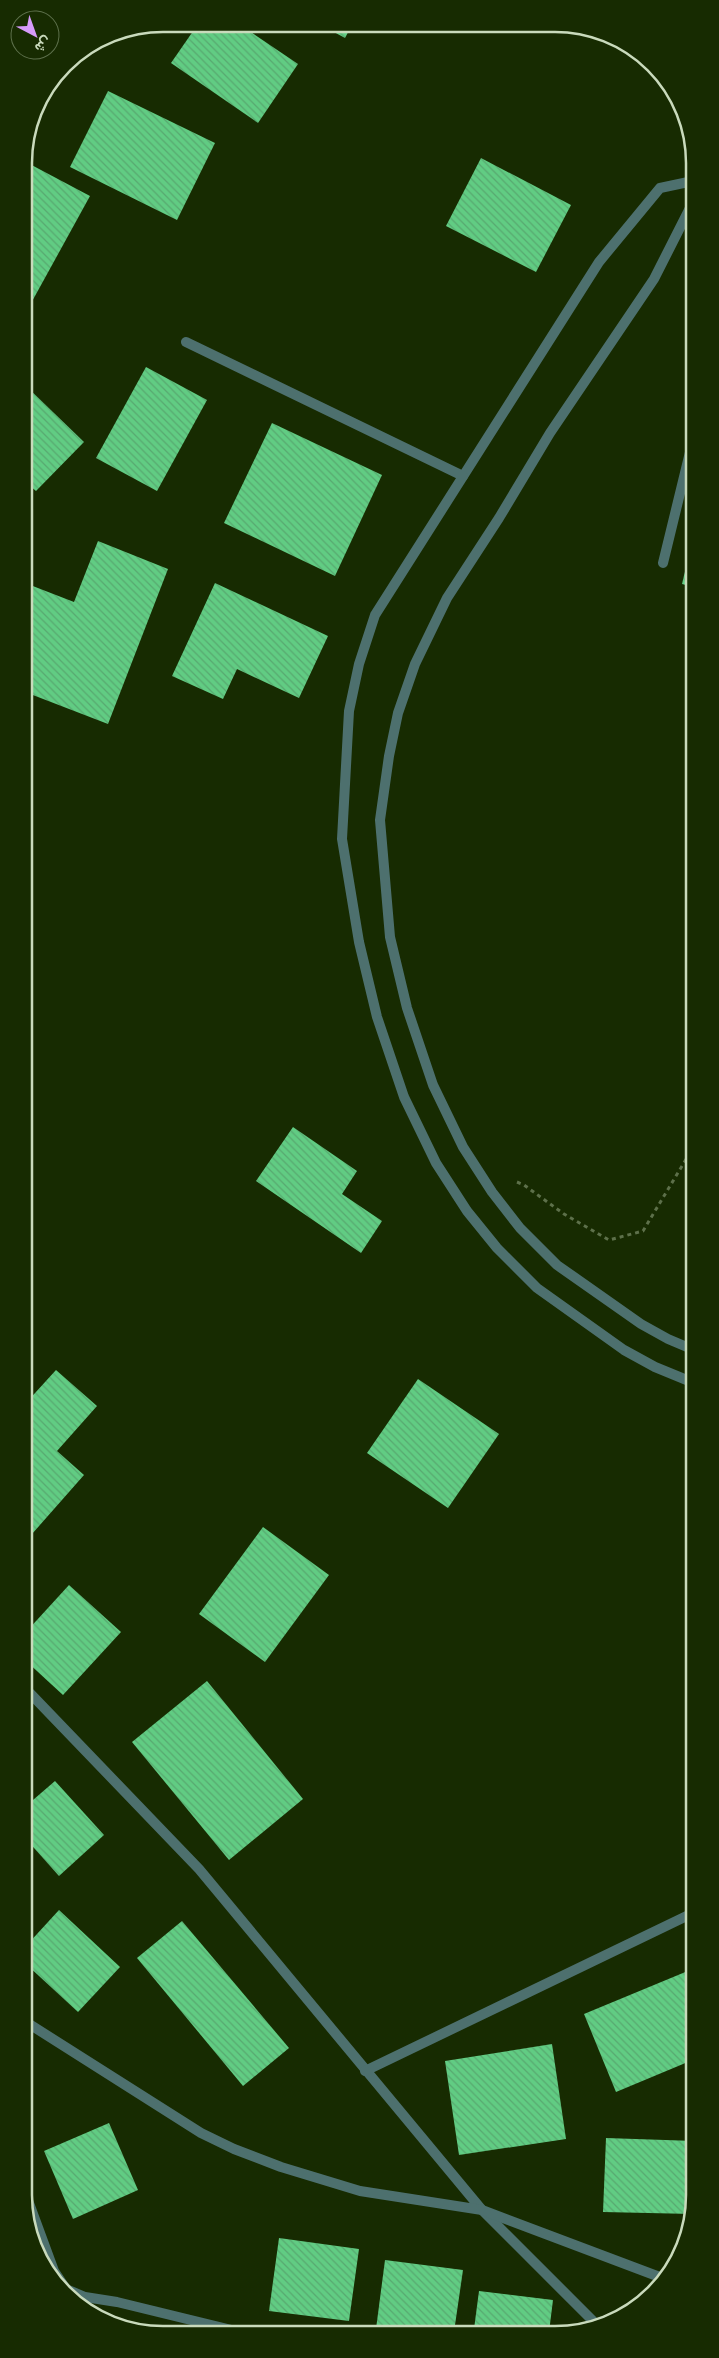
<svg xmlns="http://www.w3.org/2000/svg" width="719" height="2358" font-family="'Playfair Display',Vazirmatn,serif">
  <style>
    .building { fill: url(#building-back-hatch) }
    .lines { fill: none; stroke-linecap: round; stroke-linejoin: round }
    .path { stroke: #5d704a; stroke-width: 3; stroke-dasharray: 4 4; stroke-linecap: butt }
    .lane { stroke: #4d706e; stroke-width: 10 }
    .street { stroke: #4d706e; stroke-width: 10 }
    .rim { fill: none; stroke: #c9dabc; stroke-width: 2.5 }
  </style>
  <defs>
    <pattern id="building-back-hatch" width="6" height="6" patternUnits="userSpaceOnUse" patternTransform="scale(1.25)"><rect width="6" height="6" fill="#61cc83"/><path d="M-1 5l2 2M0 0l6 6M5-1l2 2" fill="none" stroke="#58a970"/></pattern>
  </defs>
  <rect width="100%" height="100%" fill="#172b01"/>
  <g class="building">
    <path d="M198,24H239L298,64L258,123L171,63Z"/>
    <path d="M321,25H352L345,38Z"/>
    <path d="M108,91L215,143L177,220L70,167Z"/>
    <path d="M481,158L571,205L536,272L446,226Z"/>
    <path d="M24,161L90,196L24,316Z"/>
    <path d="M146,367L207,400L157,491L96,458Z"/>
    <path d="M24,384L84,442L36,491L24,481Z"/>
    <path d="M272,423L382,475L335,576L224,523Z"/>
    <path d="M98,541L168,569L108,724L25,692V583L74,602Z"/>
    <path d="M692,542H693V587L682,584Z"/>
    <path d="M215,583L328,636L299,698L237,669L223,699L172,676Z"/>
    <path d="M293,1127L357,1171L342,1194L382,1221L361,1253L256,1181Z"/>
    <path d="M56,1370L97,1406L57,1451L84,1475L32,1534L26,1529L25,1404Z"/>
    <path d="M418,1379L499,1434L448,1508L367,1453Z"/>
    <path d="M263,1527L329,1575L265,1662L199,1614Z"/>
    <path d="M69,1585L121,1632L63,1695L26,1661V1632Z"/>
    <path d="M207,1681L303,1799L229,1860L132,1742Z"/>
    <path d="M55,1781L104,1835L59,1876L26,1839V1806Z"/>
    <path d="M59,1910L120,1967L78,2012L26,1964V1946Z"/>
    <path d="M182,1921L289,2048L243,2086L137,1958Z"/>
    <path d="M695,1968V2059L616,2092L584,2014Z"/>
    <path d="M552,2044L566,2139L459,2155L445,2061Z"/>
    <path d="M109,2123L138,2190L73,2219L44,2151Z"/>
    <path d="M606,2138L695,2141V2204L693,2214L603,2212Z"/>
    <path d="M279,2238L359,2249L349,2321L269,2311Z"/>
    <path d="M385,2260L463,2270L454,2332H393L376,2329Z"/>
    <path d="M479,2291L553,2300L549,2332H491L474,2329Z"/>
  </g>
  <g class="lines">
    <path class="path" d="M517,1182L524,1185L564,1214L609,1240L643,1231L694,1146"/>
    <path class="lane" d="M663,563L693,440"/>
    <g class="street">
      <path d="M693,181L660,188L599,262L375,615L359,664L349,711L342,839L359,942L377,1017L404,1097L436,1163L467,1211L497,1248L537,1288L624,1350L655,1367L694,1383"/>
      <path d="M693,202L654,279L550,433L499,518L447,598L415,664L398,713L389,756L380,820L390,937L407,1008L433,1085L463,1147L492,1192L520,1228L557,1265L641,1324L668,1339L694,1350"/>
      <path d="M186,342L463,476"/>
      <path d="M26,1689L199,1869L482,2210L598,2326"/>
      <path d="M26,2022L201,2133L234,2149L281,2167L360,2191L482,2210L665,2279"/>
      <path d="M365,2071L695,1912"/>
      <path d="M26,2195L54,2271L66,2289L85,2297L117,2302L240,2332"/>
    </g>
  </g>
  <path d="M0 0H719V2358H0ZM163 32H555A131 131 0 0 1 686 163V2195A131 131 0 0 1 555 2326H163A131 131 0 0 1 32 2195V163A131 131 0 0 1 163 32Z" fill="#172b01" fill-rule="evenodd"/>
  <path class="rim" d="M163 32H555A131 131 0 0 1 686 163V2195A131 131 0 0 1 555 2326H163A131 131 0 0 1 32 2195V163A131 131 0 0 1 163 32Z"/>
  <g transform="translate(35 35) rotate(139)"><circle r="24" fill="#172b01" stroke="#5e714c"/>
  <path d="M0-4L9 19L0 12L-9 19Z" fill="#d69bfa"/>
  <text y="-8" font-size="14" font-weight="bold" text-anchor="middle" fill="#c9dabc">ش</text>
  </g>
</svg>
